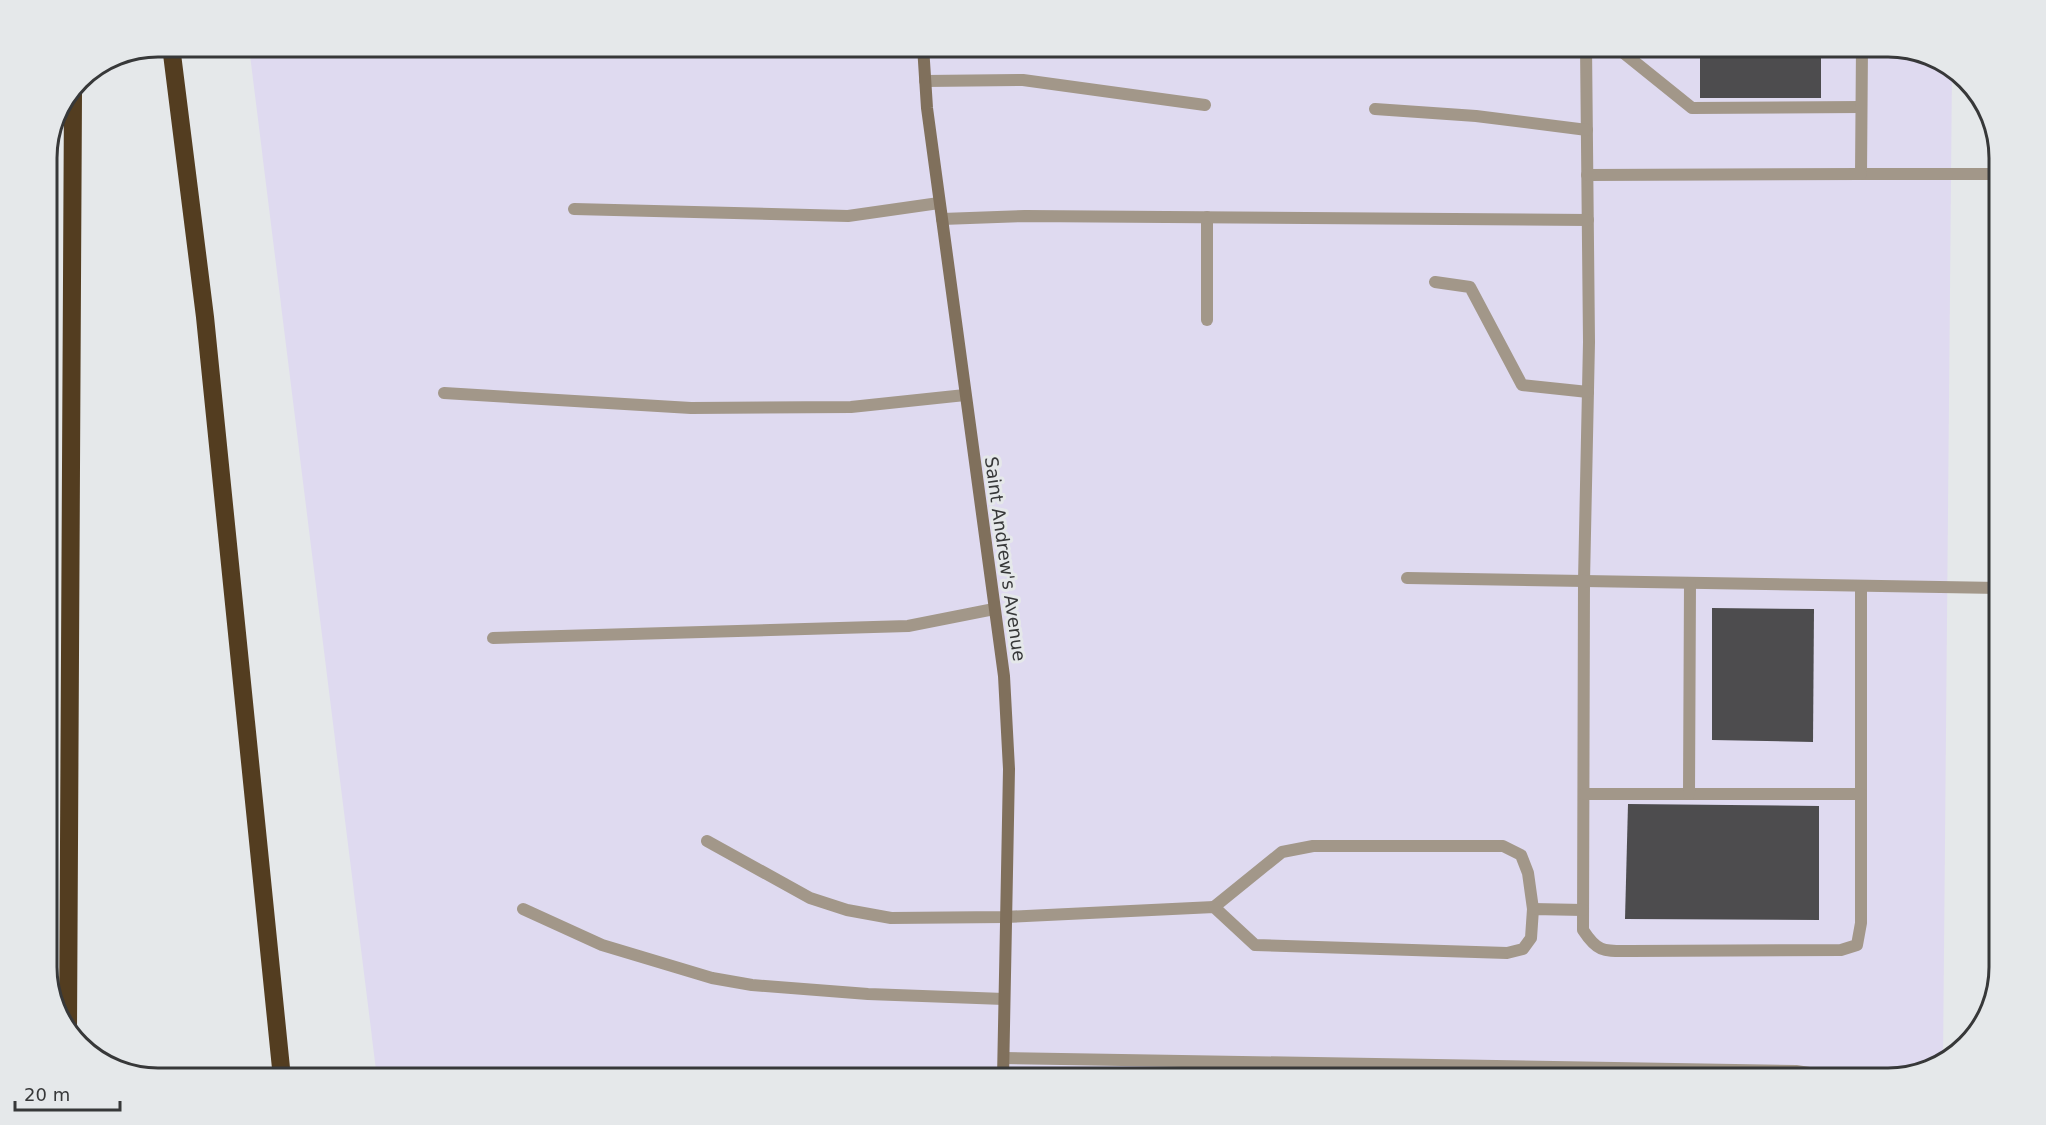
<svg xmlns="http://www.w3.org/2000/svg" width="2046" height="1125" font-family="'DejaVu Sans',sans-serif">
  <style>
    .industrial { fill: #dfdaf0 }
    .building { fill: #4d4c4e }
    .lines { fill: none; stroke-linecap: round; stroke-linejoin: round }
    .lane { stroke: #a29789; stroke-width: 12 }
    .secondary { stroke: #80705c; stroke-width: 12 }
    .highway { stroke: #533d20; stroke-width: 18 }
    .labels { text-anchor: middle; stroke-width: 6; stroke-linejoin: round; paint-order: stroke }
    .street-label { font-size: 18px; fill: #373839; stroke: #e5e8ea }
    .rim { fill: none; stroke: #373839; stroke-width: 3 }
  </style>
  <rect width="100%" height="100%" fill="#e5e8ea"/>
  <path class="industrial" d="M1888,46L1938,58L1952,71L1943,1062L1888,1078H377L249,47Z"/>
  <g class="building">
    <path d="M1700,46L1821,47V98H1700Z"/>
    <path d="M1712,608L1814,609L1813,742L1712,740Z"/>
    <path d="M1628,804L1819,806V920L1625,919Z"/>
  </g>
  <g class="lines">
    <g class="lane">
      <path d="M1586,46L1589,342L1584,581L1583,930C1598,953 1604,951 1631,951L1841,950L1857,945L1861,923V586"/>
      <path d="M1615,46L1692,108L1861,107"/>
      <path d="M1862,46L1861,174H1999"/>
      <path d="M925,81L1023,80L1205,105"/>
      <path d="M1375,109L1476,116L1587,130"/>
      <path d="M1587,175L1861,174"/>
      <path d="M574,209L848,216L939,203"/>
      <path d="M1207,217V320"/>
      <path d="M942,219L1025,216L1588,220"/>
      <path d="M1435,282L1470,287L1522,385L1588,392"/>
      <path d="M444,393L691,408L851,407L965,395"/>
      <path d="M1407,578L1999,588"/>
      <path d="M493,638L908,626L994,609"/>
      <path d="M1584,794H1861"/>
      <path d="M1689,794L1690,583"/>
      <path d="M707,841L810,898L847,910L891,918L1005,917L1214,907L1255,945L1507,953L1523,949L1531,938L1533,909L1583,910"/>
      <path d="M1214,907L1282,852L1313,846H1503L1521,855L1528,873L1533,909"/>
      <path d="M523,909L602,945L712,978L752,985L868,994L1004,999"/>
      <path d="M1004,1058L1796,1071L1842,1078"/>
    </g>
    <path class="secondary" d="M923,46L927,108L1004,676L1009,769L1003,1078"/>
    <g class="highway">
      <path d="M171,46L205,317L282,1078"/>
      <path d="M68,1031L73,93"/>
    </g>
  </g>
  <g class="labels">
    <g class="street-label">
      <text transform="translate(1005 559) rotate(82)" y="6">Saint Andrew's Avenue</text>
    </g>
  </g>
  <path d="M0 0H2046V1125H0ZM158 57H1888A101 101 0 0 1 1989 158V967A101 101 0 0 1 1888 1068H158A101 101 0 0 1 57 967V158A101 101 0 0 1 158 57Z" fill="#e5e8ea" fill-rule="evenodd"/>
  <path class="rim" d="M158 57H1888A101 101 0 0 1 1989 158V967A101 101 0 0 1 1888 1068H158A101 101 0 0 1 57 967V158A101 101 0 0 1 158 57Z"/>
  <path d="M15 1101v9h105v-9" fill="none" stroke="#373839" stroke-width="3"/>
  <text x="24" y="1101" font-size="18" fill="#373839" stroke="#e5e8ea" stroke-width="4.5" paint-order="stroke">20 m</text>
</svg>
